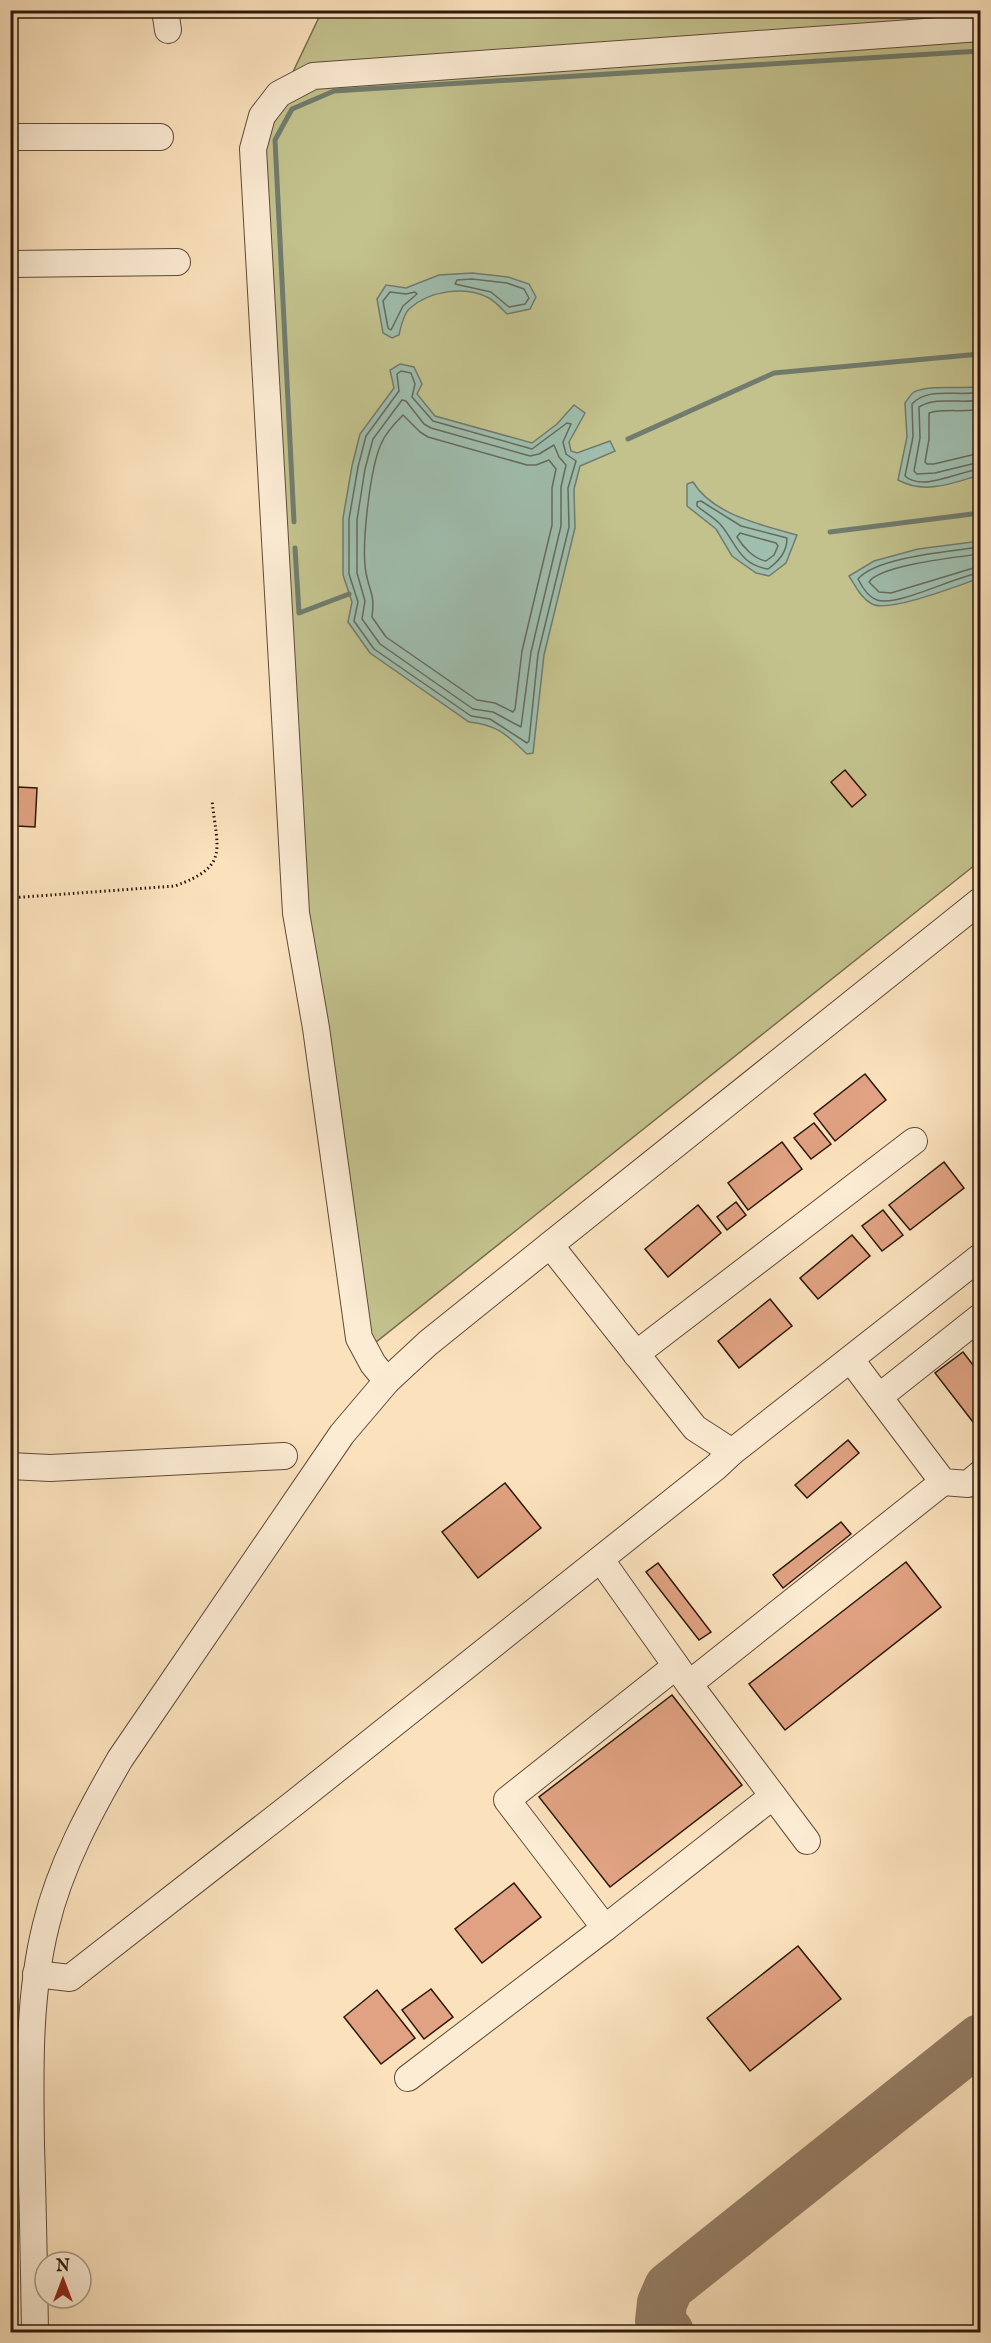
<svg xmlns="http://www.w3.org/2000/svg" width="991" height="2343" font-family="'IM FELL English',serif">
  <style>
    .green { fill: #c3c28d; stroke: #786d4d; stroke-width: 1.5 }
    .water { fill: #9fbeae; stroke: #717c6e; stroke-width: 1.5 }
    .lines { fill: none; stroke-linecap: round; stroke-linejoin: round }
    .shore { stroke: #666b5e; stroke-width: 1.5 }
    .stream { stroke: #717c6e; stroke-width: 5 }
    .taxiway { stroke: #947d65; stroke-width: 50 }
    .building { fill: #e0a282; stroke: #2d180d; stroke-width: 1.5 }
    .minor-casing { stroke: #604a39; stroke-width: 28 }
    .path { stroke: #2d180d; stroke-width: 3; stroke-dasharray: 1.5 3; stroke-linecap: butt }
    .minor { stroke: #fcecd4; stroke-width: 26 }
  </style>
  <rect width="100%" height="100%" fill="#fbe2bd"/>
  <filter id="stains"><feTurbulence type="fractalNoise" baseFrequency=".00333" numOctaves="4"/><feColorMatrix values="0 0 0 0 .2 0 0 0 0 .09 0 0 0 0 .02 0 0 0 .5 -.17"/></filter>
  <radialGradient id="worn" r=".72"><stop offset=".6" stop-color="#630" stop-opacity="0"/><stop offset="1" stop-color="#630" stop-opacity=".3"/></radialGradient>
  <path class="green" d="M322,11H980V861L371,1346L301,911L263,148L271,118Z"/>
  <g class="water">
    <path d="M472,273L508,277L529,284L536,297L530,309L507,314C502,309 496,302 489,298C466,285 428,291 409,309C403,315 401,326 399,335L392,338L383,333L377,299L386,285L406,288L439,275Z"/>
    <path d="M400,364L414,367L422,384L417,394L435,416L532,443L557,424L574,405L585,413L569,442L571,451L577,453L610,441L615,451L580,466L574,489L575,528L544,655L533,753L527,754C507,735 498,725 469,722L370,653L348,622L352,602L343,575V518L352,466L360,434L394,388L390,370Z"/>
    <path d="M980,386V475C952,483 926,495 898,480L907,437L905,403C907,400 911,394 914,392C930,384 962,390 980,386Z"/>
    <path d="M693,482C713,515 762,525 797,535L786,563L769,576L756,573L732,556L716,529L687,506V484Z"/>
    <path d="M980,541V578C960,585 889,613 872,604C861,598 856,587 849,576L874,561L918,549Z"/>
  </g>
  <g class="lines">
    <g class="shore">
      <path d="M472,279L507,283L524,289L529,298L525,304L509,307L491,292L455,284L457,280Z"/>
      <path d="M390,292L406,294L415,292L417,294L403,306L391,330L388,328L383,301Z"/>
      <path d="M401,371L411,373L415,384L412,397L433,421L532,449L567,423L571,424L563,442L566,454L576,461L568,488L569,527L538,654L529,741L527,743L490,719L471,716L374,649L354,621L358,602L349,574V519L358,467L366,436L399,391L397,374Z"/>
      <path d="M980,392C959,397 928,386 912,404L913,437L905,476C922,492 960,471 980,469"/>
      <path d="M402,400L406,401L424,424L431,428L530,456L539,454L554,445L559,457L566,465L561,487V526L531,652L521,727L493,712L473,709L380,644L362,619L365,601L357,573V520L365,469L373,439Z"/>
      <path d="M980,400C961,404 937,396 919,407L920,438L914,471L917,474L935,473L980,462"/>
      <path d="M980,409C963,413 946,408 929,413V439L925,462L927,464H934L980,453"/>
      <path d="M403,415L420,432L428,437L527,465H536L549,460L556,469L552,488V525L522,651L515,709L513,712L495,703L477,700L386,637L372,617C375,593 370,594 366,573C361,546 370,469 381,444C385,434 396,422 403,415Z"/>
      <path d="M701,501L741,526L787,538C787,552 779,561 768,569C739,565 736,542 720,524C713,517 704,512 697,506V502Z"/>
      <path d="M740,533L776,543L778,546L774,555L766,561C754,559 743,547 737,537Z"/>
      <path d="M980,547C952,551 876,557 858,579C862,587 868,597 877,600C898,607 955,576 980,573"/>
      <path d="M980,554C958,557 880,565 869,582L879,592L891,593L980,566"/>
    </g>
    <g class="stream">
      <path d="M628,439L774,373L980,354"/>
      <path d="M294,522L275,140L292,109L334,91L980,51"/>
      <path d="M830,532L980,513"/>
      <path d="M295,548L299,613L349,594"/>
    </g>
    <path class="taxiway" d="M669,2332L660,2321L662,2303L669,2287L980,2039"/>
  </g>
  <g class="building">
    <path d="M845,770L866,795L852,807L831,782Z"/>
    <path d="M18,787L37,788L35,827L17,826Z"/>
    <path d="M865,1074L886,1100L835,1141L814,1114Z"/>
    <path d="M814,1123L831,1144L811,1159L794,1138Z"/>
    <path d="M782,1142L802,1169L748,1210L728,1183Z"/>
    <path d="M944,1162L964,1188L910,1230L889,1205Z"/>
    <path d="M736,1202L746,1215L727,1230L717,1217Z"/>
    <path d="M698,1205L721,1233L668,1277L645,1249Z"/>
    <path d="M883,1210L903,1235L882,1251L862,1226Z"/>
    <path d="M852,1235L870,1256L818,1299L800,1278Z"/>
    <path d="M770,1299L792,1326L739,1368L718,1341Z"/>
    <path d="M963,1352L980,1374V1431L935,1373Z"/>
    <path d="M848,1440L859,1453L807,1498L795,1485Z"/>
    <path d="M505,1483L541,1528L478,1578L442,1532Z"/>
    <path d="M841,1522L851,1534L783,1588L773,1575Z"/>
    <path d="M906,1562L941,1607L785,1730L749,1684Z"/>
    <path d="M658,1563L711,1632L699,1640L646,1572Z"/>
    <path d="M672,1695L742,1785L610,1887L539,1797Z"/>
    <path d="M514,1883L541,1917L482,1963L455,1929Z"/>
    <path d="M798,1946L841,1999L750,2071L707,2018Z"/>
    <path d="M431,1989L453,2017L424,2039L402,2010Z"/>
    <path d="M377,1990L415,2038L381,2064L344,2017Z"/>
  </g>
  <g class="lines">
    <g class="minor-casing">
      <g id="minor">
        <path d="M165,10L168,30"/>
        <path d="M10,137H160"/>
        <path d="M10,264L177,262"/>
        <path d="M550,1245L695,1428L732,1452L980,1257"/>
        <path d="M636,1354L914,1141"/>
        <path d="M851,1360L943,1482L968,1484L980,1474"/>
        <path d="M387,1381L373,1364L359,1338L316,1028L296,913L253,149L262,116L279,94L313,76L980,28"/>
        <path d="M879,1397L980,1317"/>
        <path d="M10,1466L50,1468L284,1456"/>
        <path d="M601,1560L689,1684L807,1841"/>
        <path d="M676,1666L507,1800L605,1928L773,1796"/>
        <path d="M689,1684L943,1482"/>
        <path d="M36,1974L70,1978L293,1804L716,1467L732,1452"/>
        <path d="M408,2078L605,1928"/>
        <path d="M35,2332C34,2270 33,2208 31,2146C30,2072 28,1997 46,1925C60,1866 90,1811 120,1759L342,1434L387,1381L428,1343L550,1245L980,901"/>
      </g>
    </g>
    <path class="path" d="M10,898L175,886C230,866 217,850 212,800"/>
    <use href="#minor" class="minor"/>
  </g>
  <rect width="991" height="2343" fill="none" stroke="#fbe2bd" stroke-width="36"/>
  <rect x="12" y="12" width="967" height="2319" fill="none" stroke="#2d180d" stroke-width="3"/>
  <rect x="18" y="18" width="955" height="2307" fill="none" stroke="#2d180d" stroke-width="1.5"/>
  <g transform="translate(63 2280)"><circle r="28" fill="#fcecd4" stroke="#a99784" stroke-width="1.5"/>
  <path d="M0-4.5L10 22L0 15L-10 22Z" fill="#8f2418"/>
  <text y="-9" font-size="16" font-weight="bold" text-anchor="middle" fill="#2d180d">N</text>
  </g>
  <rect width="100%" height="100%" filter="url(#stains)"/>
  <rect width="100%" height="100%" fill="url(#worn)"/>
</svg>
